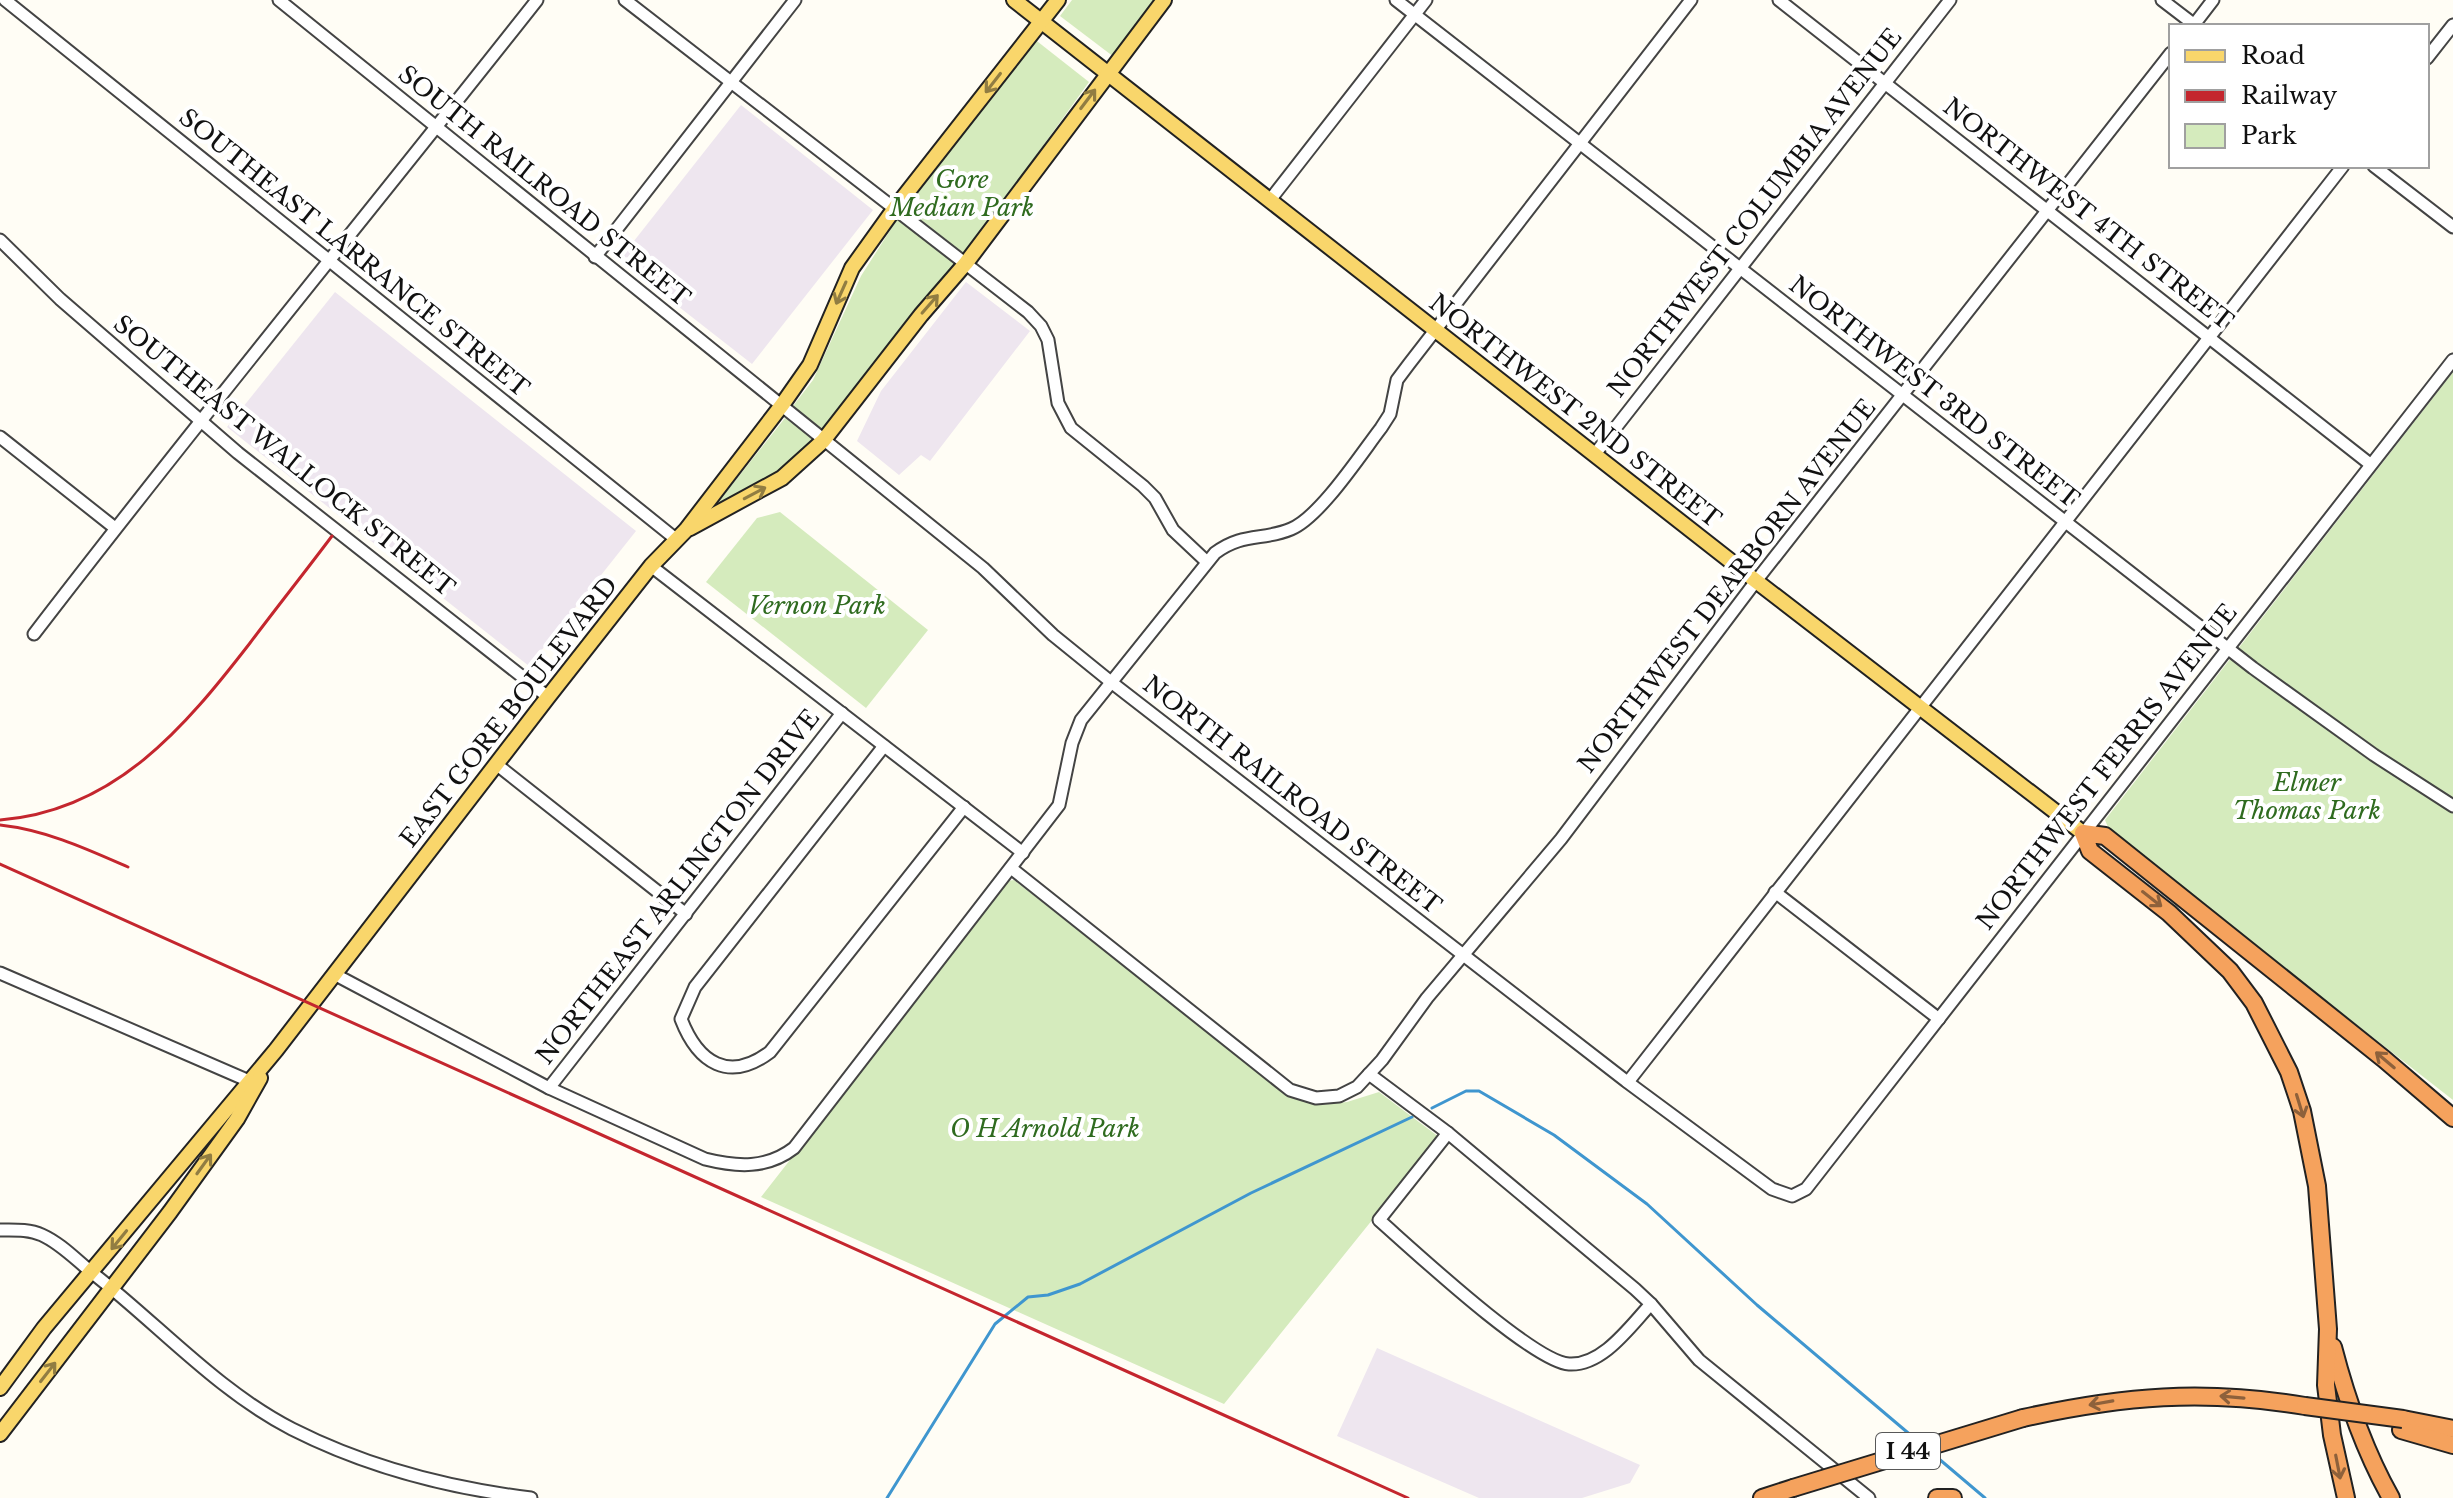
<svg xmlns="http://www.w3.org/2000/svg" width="2453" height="1498" font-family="'Libre Baskerville',serif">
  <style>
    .industrial { fill: #eee6ef }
    .green { fill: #d5ebbd }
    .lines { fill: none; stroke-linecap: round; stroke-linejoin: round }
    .stream { stroke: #3f96cf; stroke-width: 3 }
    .minor-casing { stroke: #444; stroke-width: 15 }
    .major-casing { stroke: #222; stroke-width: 18 }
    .highway-casing { stroke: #222; stroke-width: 20 }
    .minor { stroke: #fff; stroke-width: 11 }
    .major { stroke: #f9d66b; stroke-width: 14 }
    .highway { stroke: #f5a25d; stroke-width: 16 }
    .rail { stroke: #c4262e; stroke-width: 3 }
    .highway-bridge-casing { stroke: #222; stroke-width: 20; stroke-linecap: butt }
    .highway-bridge { stroke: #f5a25d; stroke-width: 16 }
    .oneway { stroke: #917d42 }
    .oneway2 { stroke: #8e613b }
    .labels { text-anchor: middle; stroke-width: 8; stroke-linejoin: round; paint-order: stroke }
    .shield { fill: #fff; stroke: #585858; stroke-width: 2 }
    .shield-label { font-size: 22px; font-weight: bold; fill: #111 }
    .park-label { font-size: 24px; font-style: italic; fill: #2f6b1f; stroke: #fff }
    .street-label { font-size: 24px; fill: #111; stroke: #fff }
  </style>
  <rect width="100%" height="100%" fill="#fffdf5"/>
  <g class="industrial">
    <path d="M741,105L873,210L752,364L619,260Z"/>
    <path d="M966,282L1030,331L930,461L921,455L899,475L857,441L881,391Z"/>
    <path d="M335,292L636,531L529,666L227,427Z"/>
    <path d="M1377,1348L1640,1465L1630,1483L1582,1498H1479L1337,1436Z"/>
  </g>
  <g class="green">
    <path d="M1072,0H1156L1114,57L1060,16Z"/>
    <path d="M1033,38L1089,82L965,254L905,208Z"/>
    <path d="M898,218L955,264L826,432L793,406L813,380L861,276Z"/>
    <path d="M2453,372V1100L2110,832L2105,820Z"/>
    <path d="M785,418L817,441L781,472L720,503L719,501Z"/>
    <path d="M780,512L928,630L866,708L706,582L757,518Z"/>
    <path d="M1014,880L1284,1092L1319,1105L1347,1102L1379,1092L1439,1137L1224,1404L761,1197L1008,881Z"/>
  </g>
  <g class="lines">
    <g class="stream">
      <path d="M1432,1108L1466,1091H1479L1554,1135L1647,1204L1757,1305L1920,1443"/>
      <path d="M1932,1453L1985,1498"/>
      <path d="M887,1498L995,1324L1028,1297L1048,1295L1080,1284L1251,1193L1412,1117"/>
    </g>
    <g class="minor-casing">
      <g id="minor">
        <path d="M5,0L677,540"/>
        <path d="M279,0L983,568L1053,635L1111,682L1626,1081L1772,1189L1792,1196L1806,1189L2453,360"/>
        <path d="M625,0L1028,312L1041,326L1048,340L1058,403L1071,428L1143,486L1155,498L1173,530L1207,562"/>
        <path d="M1396,0L2253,668L2374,755L2453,806"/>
        <path d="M1779,0L2370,464"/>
        <path d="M2162,0L2196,26"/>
        <path d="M2193,26L2213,0"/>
        <path d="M2427,58L2453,25"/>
        <path d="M2374,166L2453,227"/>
        <path d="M1270,200L1426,0"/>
        <path d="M0,240L60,299L238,453L548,697"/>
        <path d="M595,257L795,0"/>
        <path d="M0,437L115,528"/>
        <path d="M1595,454L1950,0"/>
        <path d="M651,566L1023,853"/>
        <path d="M34,634C198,420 370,212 537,0"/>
        <path d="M884,746L695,987L681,1019C698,1063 729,1083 770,1052L964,807"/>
        <path d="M496,764L686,914"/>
        <path d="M1011,868L1290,1090L1316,1098L1339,1096L1357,1087L1382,1060L1427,998L1561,839L1756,581L2171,53"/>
        <path d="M1775,892L1939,1019"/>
        <path d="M0,973L256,1084"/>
        <path d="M334,974L549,1088L705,1159C737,1167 767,1169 794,1148L1059,805L1072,743L1081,720L1215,553C1243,532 1263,541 1291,529C1320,517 1361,454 1381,428L1390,414L1397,380L1409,364L1691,0"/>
        <path d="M1369,1074L1448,1133L1635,1289L1651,1304L1699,1360L1869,1498"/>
        <path d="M1628,1082L2343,166"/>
        <path d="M549,1088L842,713"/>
        <path d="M1448,1133L1379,1220C1412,1249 1533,1362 1569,1364C1603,1366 1631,1325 1651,1304"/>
        <path d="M0,1230C14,1230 29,1229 42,1235C62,1244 78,1262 95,1275C160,1326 218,1391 292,1429C367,1467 448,1488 531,1498"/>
      </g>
    </g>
    <g class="major-casing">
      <g id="major">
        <path d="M1014,0L1756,581L2083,833"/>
        <path d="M690,528L782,478L823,441L921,315L966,263L1164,0"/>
        <path d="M0,1388L44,1328L276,1050L548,697L651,566L686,530L782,405L810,365L852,268L895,208L1058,0"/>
        <path d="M0,1434L170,1212L237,1119L260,1078"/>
      </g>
    </g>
    <g class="highway-casing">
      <g id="highway">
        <path d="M2333,1347C2347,1401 2364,1450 2391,1498"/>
        <path d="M2023,1418C2123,1396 2203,1389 2305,1406"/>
        <path d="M2403,1419L2453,1429"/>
        <path d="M2401,1430L2453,1445"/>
        <path d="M1762,1498L1793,1488"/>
        <path d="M1937,1498H1953"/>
        <path d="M2346,1498L2332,1435L2326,1385L2328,1329L2317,1186L2302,1111L2289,1072L2254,1003L2230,971L2169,913L2090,851L2083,833L2105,836L2384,1059L2453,1118"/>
      </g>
    </g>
    <use href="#minor" class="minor"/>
    <use href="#major" class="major"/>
    <use href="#highway" class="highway"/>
    <g class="rail">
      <path d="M0,820C115,811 185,727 250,643C277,607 305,572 332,536"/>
      <path d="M0,825C46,830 87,849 128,867"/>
      <path d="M0,864L1408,1498"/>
    </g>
    <g class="highway-bridge-casing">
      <g id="highway-bridge">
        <path d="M2305,1406L2403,1419"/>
        <path d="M1793,1488L2023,1418"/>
      </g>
    </g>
    <use href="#highway-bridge" class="highway-bridge"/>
  </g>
  <defs><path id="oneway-shaft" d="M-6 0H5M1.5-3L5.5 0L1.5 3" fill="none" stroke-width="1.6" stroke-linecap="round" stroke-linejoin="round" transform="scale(2)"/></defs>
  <g class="oneway">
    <use href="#oneway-shaft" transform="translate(993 83) rotate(128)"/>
    <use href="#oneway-shaft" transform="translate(1088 99) rotate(-53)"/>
    <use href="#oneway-shaft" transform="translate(841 293) rotate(114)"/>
    <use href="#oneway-shaft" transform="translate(930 304) rotate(-49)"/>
    <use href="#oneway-shaft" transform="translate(755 493) rotate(-28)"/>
    <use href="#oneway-shaft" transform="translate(204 1164) rotate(-54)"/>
    <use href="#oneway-shaft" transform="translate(119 1240) rotate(129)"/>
    <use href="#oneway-shaft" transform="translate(48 1372) rotate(-52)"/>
  </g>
  <g class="oneway2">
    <use href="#oneway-shaft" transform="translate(2152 899) rotate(38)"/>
    <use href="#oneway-shaft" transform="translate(2385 1060) rotate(-140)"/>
    <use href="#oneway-shaft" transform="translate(2300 1106) rotate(73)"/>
    <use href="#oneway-shaft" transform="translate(2232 1397) rotate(-175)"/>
    <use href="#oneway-shaft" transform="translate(2101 1403) rotate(170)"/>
    <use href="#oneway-shaft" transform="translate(2338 1467) rotate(79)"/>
  </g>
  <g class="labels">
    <rect class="shield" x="1876" y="1433" width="64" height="36" rx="6"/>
    <g class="shield-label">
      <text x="1908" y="1459">I 44</text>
    </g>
    <g class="park-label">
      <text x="962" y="188">Gore<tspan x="962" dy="28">Median Park</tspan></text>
      <text x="817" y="614">Vernon Park</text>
      <text x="2307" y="791">Elmer<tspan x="2307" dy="28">Thomas Park</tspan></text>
      <text x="1045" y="1137">O H Arnold Park</text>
    </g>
    <g class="street-label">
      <text transform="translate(544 186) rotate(39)" y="8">SOUTH RAILROAD STREET</text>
      <text transform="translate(1755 213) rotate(-52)" y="8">NORTHWEST COLUMBIA AVENUE</text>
      <text transform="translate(2088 214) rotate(38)" y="8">NORTHWEST 4TH STREET</text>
      <text transform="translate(354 253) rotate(39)" y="8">SOUTHEAST LARRANCE STREET</text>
      <text transform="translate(1934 392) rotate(38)" y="8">NORTHWEST 3RD STREET</text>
      <text transform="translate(1575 411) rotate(38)" y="8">NORTHWEST 2ND STREET</text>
      <text transform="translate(284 456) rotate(39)" y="8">SOUTHEAST WALLOCK STREET</text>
      <text transform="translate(1727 586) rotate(-52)" y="8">NORTHWEST DEARBORN AVENUE</text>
      <text transform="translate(509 712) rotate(-52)" y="8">EAST GORE BOULEVARD</text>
      <text transform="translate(2107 767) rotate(-52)" y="8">NORTHWEST FERRIS AVENUE</text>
      <text transform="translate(1292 795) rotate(38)" y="8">NORTH RAILROAD STREET</text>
      <text transform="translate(678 887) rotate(-52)" y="8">NORTHEAST ARLINGTON DRIVE</text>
    </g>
  </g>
  <rect x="2169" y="24" width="260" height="144" fill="#ffffff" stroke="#a0a0a0" stroke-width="2"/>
  <rect x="2185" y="50" width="40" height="12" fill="#f9d66b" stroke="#a0a0a0" stroke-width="2"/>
  <text x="2241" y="64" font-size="24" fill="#111111">Road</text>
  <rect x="2185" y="90" width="40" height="12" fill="#c4262e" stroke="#a0a0a0" stroke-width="2"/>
  <text x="2241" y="104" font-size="24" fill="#111111">Railway</text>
  <rect x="2185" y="124" width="40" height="24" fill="#d5ebbd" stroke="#a0a0a0" stroke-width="2"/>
  <text x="2241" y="144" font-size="24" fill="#111111">Park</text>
</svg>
